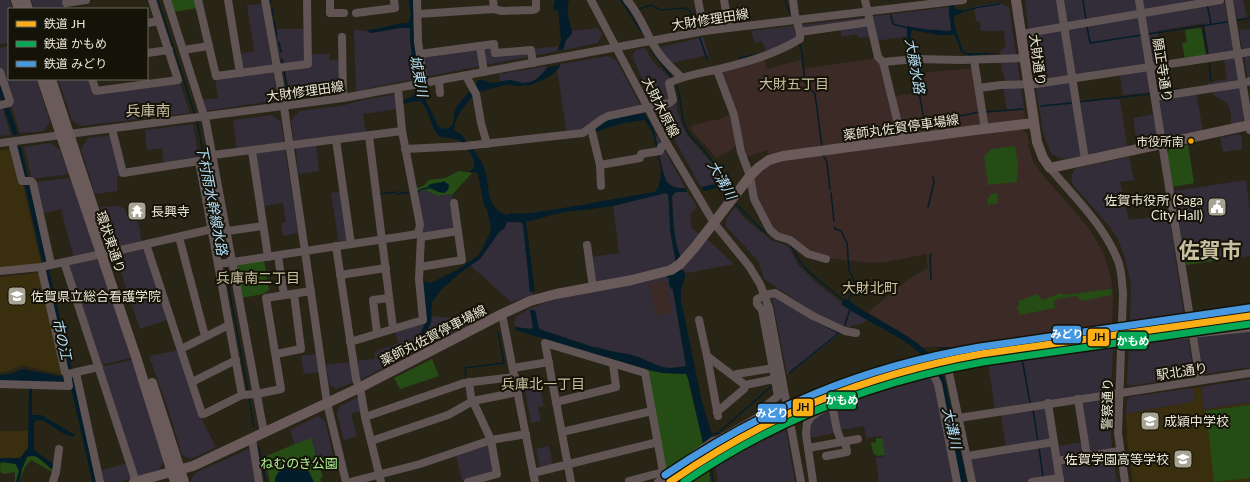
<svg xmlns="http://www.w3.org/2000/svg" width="1250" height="482" font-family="Lato,'Noto Sans JP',sans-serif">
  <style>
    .commercial { fill: #322d39 }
    .industrial { fill: #3c2a26 }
    .built { fill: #392f0e }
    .green { fill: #264c16 }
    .water { fill: #041d2a }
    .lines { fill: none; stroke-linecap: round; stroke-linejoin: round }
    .stream { stroke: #041d2a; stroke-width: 1.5 }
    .canal { stroke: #041d2a; stroke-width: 5 }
    .minor { stroke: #605454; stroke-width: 8 }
    .major { stroke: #6a5b5a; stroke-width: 10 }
    .rail-1-casing { stroke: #151207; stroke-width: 10 }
    .rail-2-casing { stroke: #151207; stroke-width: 10 }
    .rail-3-casing { stroke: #151207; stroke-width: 10 }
    .rail-1 { stroke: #faaf18; stroke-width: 7 }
    .rail-2 { stroke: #06aa56; stroke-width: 7 }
    .rail-3 { stroke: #4699e1; stroke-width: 7 }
    .bus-dot { fill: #f7a600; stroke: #151207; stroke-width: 1.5 }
    .labels { text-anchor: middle; stroke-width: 4; stroke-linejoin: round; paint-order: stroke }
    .bus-label { font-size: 12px; fill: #ece8d8; stroke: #151207; text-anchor: end }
    .street-label { font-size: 13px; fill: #ece8d8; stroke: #151207 }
    .poi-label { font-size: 13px; fill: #ece8d8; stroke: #151207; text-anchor: start }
    .park-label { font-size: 13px; fill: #a9f292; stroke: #151207 }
    .water-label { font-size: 14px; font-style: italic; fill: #b3defa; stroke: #151207 }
    .neighbourhood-label { font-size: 14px; fill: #c9c0a0; stroke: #151207 }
    .quarter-label { font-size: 15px; fill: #c9c0a0; stroke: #151207 }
    .town-label { font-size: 21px; font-weight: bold; fill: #c9c0a0; stroke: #151207 }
    .line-badge { stroke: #151207; stroke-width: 1.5 }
    .badge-label { font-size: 11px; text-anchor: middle; font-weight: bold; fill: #fff }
    .pale-badge-label { font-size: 11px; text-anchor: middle; font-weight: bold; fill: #111 }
  </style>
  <rect width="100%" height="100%" fill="#292516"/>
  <g class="commercial">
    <path d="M0,0H10L13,9H9V43L0,44Z"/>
    <path d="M31,0H64L67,9H34Z"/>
    <path d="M1026,0H1137L1146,64L1073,75L1062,25L1069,73L1068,76L1036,81L1025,3Z"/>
    <path d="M1141,0H1208L1143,11Z"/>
    <path d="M1233,0H1243L1247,18L1237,19Z"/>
    <path d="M1224,1L1233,49L1232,52L1209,55L1204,23L1157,31L1163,62L1154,63L1152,61L1143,15Z"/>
    <path d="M1000,3L1009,7L1024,108L1007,110L1003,86L1005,85L1004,73H1002L1000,51L1006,46L1004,31H981L979,21H976L974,6Z"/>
    <path d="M262,4L272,66L242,71L239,54L254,51L247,5Z"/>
    <path d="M950,7L953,32L945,33L926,31L909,27L908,36L876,41L874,36L858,38L857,34L842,37L839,25L798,37L767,53L762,41L755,43L751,31Z"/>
    <path d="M400,28H410V42L413,61L414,79L356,91L354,30L367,31L371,33Z"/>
    <path d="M598,28L602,34L598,43L563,50L566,40L572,34V31Z"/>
    <path d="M275,29H306L307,63L282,66Z"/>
    <path d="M1250,29V49L1245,50L1242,47L1239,30Z"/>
    <path d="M703,37L709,55L667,64L654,49Z"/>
    <path d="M9,46V79H36L50,121L44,131L20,133L11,105L13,104L0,67V48Z"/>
    <path d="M492,46L494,54L558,46L557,51L425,77L422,55Z"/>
    <path d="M645,48L654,63L669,77L673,88L676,98L677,112L683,127L688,136L714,166L722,181L721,183L701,187L647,90L632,56L636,50Z"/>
    <path d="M310,54H330L329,60H341L342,93L296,99L289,93L285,69L310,66Z"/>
    <path d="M1250,55V79L1248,80L1244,56Z"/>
    <path d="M608,56L616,60L641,106L582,132L567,133L557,70L561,64Z"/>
    <path d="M1235,58L1238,82L1208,87V83L1227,79L1224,59Z"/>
    <path d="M548,66L543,74L531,82L523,83L510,80L500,81L499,74Z"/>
    <path d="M273,70L276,93L270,101L207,111L204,110L201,100L218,98L215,78Z"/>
    <path d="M1148,70L1152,92L1123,95L1120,75Z"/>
    <path d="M58,79H90L95,93L180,83L190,113L81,126L72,120Z"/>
    <path d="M1071,82L1074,103L1108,99L1120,100L1127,146L1067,159H1061L1052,154L1050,151L1043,132L1036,88Z"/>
    <path d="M1239,86L1244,118L1241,123L1231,126V115L1228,104L1213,95L1212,90Z"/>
    <path d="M1196,92L1203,131L1165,138L1158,98Z"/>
    <path d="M397,94L398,109L363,114L366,134L294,141L291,121L299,111L341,106L362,100Z"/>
    <path d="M0,107H2L11,135L0,136Z"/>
    <path d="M1155,114L1158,140L1137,144L1133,118Z"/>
    <path d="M272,115L281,122L284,143L237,150L233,120Z"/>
    <path d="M193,124L199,159L164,165L162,148L147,150L145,130Z"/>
    <path d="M1238,134L1242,137V149L1223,152L1220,138Z"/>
    <path d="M111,135L121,176L117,177V191L95,194L81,149L88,138Z"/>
    <path d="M655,135L658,137L685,188H675L667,182L664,176L657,147Z"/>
    <path d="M50,143L60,150L69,174L32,179L24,147Z"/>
    <path d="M316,144L319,171L298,174L296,149L297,147Z"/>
    <path d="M285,149L298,233L283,236L281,223L286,222L283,203L262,206L254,152Z"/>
    <path d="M1129,157L1134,180L1120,182L1129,220L1169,215L1184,315L1132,322L1130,321L1131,284L1125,258L1118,239L1110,227L1072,183V174L1076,168Z"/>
    <path d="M70,178L95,250L93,253L74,258L61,209L42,214L35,182Z"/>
    <path d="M1246,180L1250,214V256L1186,265L1174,191Z"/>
    <path d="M425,190L438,196L449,194L451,196L454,201L455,230L422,235L415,193Z"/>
    <path d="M342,191L350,242L339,244L331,193Z"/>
    <path d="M676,192H687L697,207L690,214L692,228L700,235L681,258L676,246L674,227L672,197L673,194Z"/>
    <path d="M662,193H666L668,195L672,244L674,251L676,263L664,269L595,285L591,257L619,253L613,206Z"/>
    <path d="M120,206L125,209L129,221H138L142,243L116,249L113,247L100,207Z"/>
    <path d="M735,207L745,219L771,240L788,246L799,266L819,285L850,309L868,319L863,323L849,327L841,325L815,313L764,279L758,261L726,226V219Z"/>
    <path d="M507,222L523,223L530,291L534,295L511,302L470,265L480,259L500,231L504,229Z"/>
    <path d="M705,240H708L734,264L687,273L680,268Z"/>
    <path d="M143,248L169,319L140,329L115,255Z"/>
    <path d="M98,259L131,358L100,365L67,265Z"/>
    <path d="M667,276L669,277L673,290L686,366L669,368L660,367L635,356L609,351L598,347H593L539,329L535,310H530L533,327L531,329L515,327L514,325L516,317L529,309L549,301L563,297Z"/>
    <path d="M774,296L813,320L840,334L787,375L772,297Z"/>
    <path d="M432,316L452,318L472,323L422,349L421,347L422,341L431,322Z"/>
    <path d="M426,321L419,337L417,349L404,357L358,381L355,361L375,359V353H377V351L399,343L394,331Z"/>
    <path d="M1250,329V367L1205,374L1203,372L1197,337Z"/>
    <path d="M1188,338L1194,374L1192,376L1130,386L1127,383L1129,343Z"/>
    <path d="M1111,345L1113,348L1111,391L995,409L988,363Z"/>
    <path d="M179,350L201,418L216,447L191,459L182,455L169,412L149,356Z"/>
    <path d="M316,354L319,372L304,374L301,356Z"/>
    <path d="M132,360L164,461L159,470L136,477L101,367Z"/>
    <path d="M351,362L354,382L336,389L329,384L326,365Z"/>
    <path d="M926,375L932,377L936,387L953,482H879L876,460V458L883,457L881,436L866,438L864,426L840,430L839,432L809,438V426L813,421L819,415L845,401Z"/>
    <path d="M1250,379V402L1204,410L1201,387Z"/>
    <path d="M539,383L544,406L538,407L541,421L531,423L524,385Z"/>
    <path d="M1193,388L1195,399L1191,402L1126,414L1127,400L1129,397Z"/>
    <path d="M360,396L362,411L351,414L357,436L344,440L337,413L340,406Z"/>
    <path d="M1110,397L1111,438L1117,482H974L969,454L1006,448L1001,414L1051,407L1057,446L1084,442L1078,402Z"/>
    <path d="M318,416L325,421L333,455L318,458L311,439L295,444L290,430Z"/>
    <path d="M785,425L795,482H718L715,463Z"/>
    <path d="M486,444L489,445L494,471L492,474L462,481L456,454Z"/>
    <path d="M549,446L553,466L540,469L536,449Z"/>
    <path d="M251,448L258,482H190L195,473Z"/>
    <path d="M128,463L133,478L121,482H102L99,471Z"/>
  </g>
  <g class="industrial">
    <path d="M764,57L767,69L801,60L802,69L877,58L883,65L891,97L921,92L917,73L976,68L981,112L1024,108L1025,117L1021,121L769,157L767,150L744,158L741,141L728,152L716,158L709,149L693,133L690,126L708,121L718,120L734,113L721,73L723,70Z"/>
    <path d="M1020,128L1027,134L1029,142L1028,145L1033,161L1041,173L1088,227L1103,252L1111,278L1113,294L1112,328L967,347H922L868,312L909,279L928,268L926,254L886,262L871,263L830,258L809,252L776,234L756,200L752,180L772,162Z"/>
    <path d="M666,281L672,313L656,316L649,284Z"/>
  </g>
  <g class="built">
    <path d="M9,149L12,150L21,184L23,185L41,263L0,269V150Z"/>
    <path d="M39,273L63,375L22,365L6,372H0V277Z"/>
    <path d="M1201,387L1204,410L1250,402V482H1133L1127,440L1126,414L1191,402L1195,399L1193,388Z"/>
    <path d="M0,431H28V448L20,458H0Z"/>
  </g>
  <g class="green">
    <path d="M169,0H196L198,8L173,12Z"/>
    <path d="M1201,28L1206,55L1185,59L1182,43L1187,42L1185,30Z"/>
    <path d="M1188,145L1194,183L1173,187L1167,153L1170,149Z"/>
    <path d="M1015,146L1018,166L1017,182L988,185L984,157L991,149Z"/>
    <path d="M459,171L472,173L451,196L449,194L438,196L425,190L415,193L413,189L423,186L429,180L445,178Z"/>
    <path d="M997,193L998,203L988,205L987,200L991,194Z"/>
    <path d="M1220,255V260L1186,265L1185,260L1201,259Z"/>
    <path d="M264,260L269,290L263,294L241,298L236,264Z"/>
    <path d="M1111,289L1112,295L1082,301L1076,296L1058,299L1054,301L1055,308L1020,315L1016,306L1020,305L1018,301L1038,294L1039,297L1042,300L1061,293L1063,295Z"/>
    <path d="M432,359L439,376L400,389L394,378Z"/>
    <path d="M648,369L663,373L686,374L688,378L703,443L702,445L666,473L646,373Z"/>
    <path d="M1250,405V478L1214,482L1206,411Z"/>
    <path d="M311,438L323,477L320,479L321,482H270L264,457L295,444Z"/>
    <path d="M876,438H882L885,455L877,456L873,453L871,443L876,442Z"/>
    <path d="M32,455L36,456L51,469L55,470L54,473L31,460L25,467L19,482L22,469L27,457Z"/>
    <path d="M1,461L16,464L19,471L16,482H15V472L3,474L0,471Z"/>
    <path d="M709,467L710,482H685Z"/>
  </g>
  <g class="water">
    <path d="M409,0H414L420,74L419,78L414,79C415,62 409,45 410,28H400L371,33L367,31C373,28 379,29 385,27C393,25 399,23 408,23C413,17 409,8 409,0Z"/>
    <path d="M555,0H569C565,16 571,20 572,34L566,40L563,50H558L561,40L558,11L553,9Z"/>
    <path d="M950,0H955L954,9L963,10L964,12L954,16V23L963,51L966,53H994V54H990L991,58L989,54L970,56L961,52L955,35H938L912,30C908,41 915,62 917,73L912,75L907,36V26C918,28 927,30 937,30C942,30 946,32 951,30V28L949,14Z"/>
    <path d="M561,65C552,78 536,85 521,86C515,87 511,84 505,85C496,87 487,90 478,92L474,88L478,80H483L492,83L510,80L523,83L531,82L537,79L548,67Z"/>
    <path d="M427,89L426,102L433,114L438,126L444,129C457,128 452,116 456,108C459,102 466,96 471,90L475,94C466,105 455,115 454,130L461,134L468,144H464C457,137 448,139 439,136C429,126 431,112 421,102L417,101L402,104V101L413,96L416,91Z"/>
    <path d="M644,113C648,119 654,127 655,135C658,145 662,176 668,183C673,188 679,188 685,188L687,192C681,192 674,190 672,197C673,218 673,239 681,258L676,263L670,230L669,203L668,195L666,193L613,206L592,209L563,212L526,222L535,292H530L523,224L520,222H507L504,229L500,231L480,259L460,273L441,290L432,302L431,322L421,347L417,349L419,337L426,321L421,278L426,282L431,283L457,270L479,255L489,235L491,228L487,210L484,205L478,174L475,172H469L474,168V160L467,148L472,147C476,154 483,162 485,170C491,189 484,206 507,215L511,213C527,215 541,211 557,209C589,204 622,197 655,192L658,188L660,180L661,169L653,134L645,120L624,123L595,132L594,130L609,118Z"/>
    <path d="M444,181L449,185L448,190L444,193L438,192C435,189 430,190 428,186C432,182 439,184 444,181Z"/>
    <path d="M721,183L723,189L717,188L703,191L701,187Z"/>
    <path d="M680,268L685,273V277L681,290V300L702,402L713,438L708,442L703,443L688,378L686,374L663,373L652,371L515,330V327L531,329L533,327L530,310H535L539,329L593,347C599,347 604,350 611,351C619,353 627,353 635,356C657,363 661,372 686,366L673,290C668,287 669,283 669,278H667V276Z"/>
    <path d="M845,298C872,320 912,332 934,359L933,361L944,377L952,412L951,414L953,423L955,424L967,482H961L949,425L950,424L938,374L930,362L928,361C907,337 867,323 841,304Z"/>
    <path d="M23,369L65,377L67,383L0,381V375L10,374Z"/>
    <path d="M29,388H32V415H41L74,434V437C69,436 64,434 61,432C51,427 49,421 37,420L34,423V450L55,465V470L52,469C44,463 38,453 27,457L22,469L19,482H16L19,471L16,464L0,462V458H20L28,448Z"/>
    <path d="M286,467L304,469L309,472L314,482H275C274,475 280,470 286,467Z"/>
  </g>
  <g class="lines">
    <g class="stream">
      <path d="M158,0L195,115"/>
      <path d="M270,0L271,3"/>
      <path d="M621,0L624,4L641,31"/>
      <path d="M785,0L790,14"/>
      <path d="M889,0V1"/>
      <path d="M1083,0L1086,20"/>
      <path d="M1206,5L1208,8L1211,24"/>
      <path d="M272,8L273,15"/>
      <path d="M639,9L651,5L661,10L683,8L690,11L696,25"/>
      <path d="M964,11L979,7L1000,4"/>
      <path d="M891,15L893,24L908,28"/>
      <path d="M274,20L277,36"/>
      <path d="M1238,20L1250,18"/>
      <path d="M1087,26L1090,43L1142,35"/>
      <path d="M1203,26L1208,56"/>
      <path d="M1148,34L1227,22"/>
      <path d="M700,38L707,59"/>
      <path d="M279,42L281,52"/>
      <path d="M799,43L802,52L805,83L815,94L822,146"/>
      <path d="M650,46L654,54L673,79"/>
      <path d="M739,58L758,54"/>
      <path d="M282,59L283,64"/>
      <path d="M1209,61L1211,81"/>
      <path d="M284,72L288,91"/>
      <path d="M916,73L924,121L965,115L979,112"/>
      <path d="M676,84C683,100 679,119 689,134C693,139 698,143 702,148C714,162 724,177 731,194"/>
      <path d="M1158,92L1179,89"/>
      <path d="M1078,102L1150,94"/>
      <path d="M1041,106L1072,103"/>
      <path d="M985,112L1023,109"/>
      <path d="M197,121L224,260"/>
      <path d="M823,155L827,162L830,190"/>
      <path d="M416,193L422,189L429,188"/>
      <path d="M831,193L834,221"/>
      <path d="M380,194L396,192L397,194L410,192"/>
      <path d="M735,203L761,229L769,234"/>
      <path d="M928,207L934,182L933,177"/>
      <path d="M835,227V229L841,231L847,243L849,270L854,280L849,301"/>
      <path d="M790,244L801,263L809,272L843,300"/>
      <path d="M931,254L930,256L931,280"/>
      <path d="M225,266L248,392"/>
      <path d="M845,325L850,309"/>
      <path d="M938,348L965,349L1009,344"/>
      <path d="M1022,358L1030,403"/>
      <path d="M789,373L839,333L826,326"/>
      <path d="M466,379L465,368L504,363L498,332"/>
      <path d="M249,398L254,427"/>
      <path d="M1033,410L1038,442"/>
      <path d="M712,434L718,433L772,386"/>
      <path d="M258,446L266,482"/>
      <path d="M1039,447L1043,477"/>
      <path d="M711,465L713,482"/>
    </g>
    <g class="canal">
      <path d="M0,88L15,133"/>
      <path d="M19,149L95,482"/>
    </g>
    <g class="minor">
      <path d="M167,0L206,122L264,433"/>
      <path d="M198,0L216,76L308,64L307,0"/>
      <path d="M228,0L240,73"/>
      <path d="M265,0L284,107L327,403L346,482"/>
      <path d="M330,0V13H344"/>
      <path d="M417,0L418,42L424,83"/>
      <path d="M591,0L667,144L714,223L749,266L760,284L769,308L801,482"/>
      <path d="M627,0C641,15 646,35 658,52C664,61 673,69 681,77"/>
      <path d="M698,0L704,31"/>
      <path d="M724,0L729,27"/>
      <path d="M865,0L878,57L883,62L902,140"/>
      <path d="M1060,0L1085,160"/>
      <path d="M1139,0L1200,380"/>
      <path d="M1229,0L1250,130"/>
      <path d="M66,3L86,0"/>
      <path d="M494,9L502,11L533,10L536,9V0"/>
      <path d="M356,13L395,8L394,0"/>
      <path d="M418,14L494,9L493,0"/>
      <path d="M147,23L159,21"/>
      <path d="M800,32L870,22"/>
      <path d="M1021,34L1220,0"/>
      <path d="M342,37L343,98"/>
      <path d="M480,46L484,72"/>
      <path d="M183,50L209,46"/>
      <path d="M147,53L169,50"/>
      <path d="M420,54L494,44L495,53L531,50L533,63"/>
      <path d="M974,60L985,129"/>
      <path d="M883,62L916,59L960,60L1025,58"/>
      <path d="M717,70L734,115L741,152L750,176L754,199L770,230L777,236L790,240L808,254L826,259"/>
      <path d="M0,72L10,101L9,103L0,105"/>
      <path d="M466,76L476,94L481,123L487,144"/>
      <path d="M92,79L96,91L178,80L152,0"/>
      <path d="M439,81L440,93"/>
      <path d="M398,88L402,131L420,225L418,234"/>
      <path d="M979,88L1001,85L1036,84L1250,52"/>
      <path d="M1155,97L1240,84L1250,81"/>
      <path d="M591,128L600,165L601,186"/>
      <path d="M112,129L123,173L199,161L242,395"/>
      <path d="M369,136L393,328"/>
      <path d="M336,140L351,244"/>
      <path d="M12,142L22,181H31L33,183L51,264"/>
      <path d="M0,143L343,98L704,31L963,0"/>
      <path d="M405,149L465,146L583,133L602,119L608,116L669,103L673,100L669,83C685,75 702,73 719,69C748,62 775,54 800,39V32L795,15L793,0"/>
      <path d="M252,151L268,257"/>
      <path d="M213,155L402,131"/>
      <path d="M600,165L640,158L641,154L660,151L661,147L667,144"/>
      <path d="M1050,168C1074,197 1104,225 1118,261C1122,271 1122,283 1123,294L1118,433L1125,482"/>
      <path d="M227,231L263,226"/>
      <path d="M179,237L205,336"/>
      <path d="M421,237L458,231"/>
      <path d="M146,244L202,414H204L242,395L257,394L281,389L266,298L311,291"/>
      <path d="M587,245L593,288"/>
      <path d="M336,246L356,379L361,393L365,417"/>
      <path d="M108,253L212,229"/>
      <path d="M278,256L284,295"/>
      <path d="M64,262L136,482"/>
      <path d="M219,264L418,234"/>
      <path d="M41,267L65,372L68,374L99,367"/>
      <path d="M420,267L462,260L454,203"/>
      <path d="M0,271L41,267L102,254"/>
      <path d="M340,275L386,268"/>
      <path d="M502,314L535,482"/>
      <path d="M699,320L707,356L745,385L774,379"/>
      <path d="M1121,326L1190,317"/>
      <path d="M377,333L373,300L389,298"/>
      <path d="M350,342L423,320L419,279L421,237L418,234"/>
      <path d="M181,349L229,325"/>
      <path d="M276,354L301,349L294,294"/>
      <path d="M707,356L718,416"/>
      <path d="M513,368L549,362"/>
      <path d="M948,368L972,482"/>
      <path d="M932,372L938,384L957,482"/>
      <path d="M76,373L100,482"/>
      <path d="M737,374L773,368"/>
      <path d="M192,382L236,360"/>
      <path d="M0,384L69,386L67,374"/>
      <path d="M1078,399L1087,456"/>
      <path d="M556,402L616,387L613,364"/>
      <path d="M1048,403L1060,482"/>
      <path d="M832,405L837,430L841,441"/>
      <path d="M717,412L744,389L745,385"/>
      <path d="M946,420L1250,373"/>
      <path d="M562,432L652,411"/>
      <path d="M252,439L259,482"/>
      <path d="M371,441L448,415L473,401L518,392"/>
      <path d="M808,448L858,439"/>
      <path d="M826,456L847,452L845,441"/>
      <path d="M967,456L1054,442"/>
      <path d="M1057,461L1119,451"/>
      <path d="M533,473L658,442"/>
      <path d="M664,477L713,441L718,440L762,415V409L778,396L762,310L757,304V299L765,295L775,293L813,316L845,331L856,333"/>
      <path d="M629,481L663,472"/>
      <path d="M53,482L56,472L59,449"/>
      <path d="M350,482L420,464L491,440L526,434"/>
      <path d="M381,482L365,417L464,383L515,377"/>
      <path d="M468,482L497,474L491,440L471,397L469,382"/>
      <path d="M571,482L545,343L645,373L664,477L658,482"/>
      <path d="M813,482L806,434L807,423L811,417L818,412L841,400L859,393L895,381L932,372L987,360L1114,342L1250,328"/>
      <path d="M1032,482L1060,478"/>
    </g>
    <g class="major">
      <path d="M16,0L19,9"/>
      <path d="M25,0L28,9"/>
      <path d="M1016,0L1037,142L1043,158L1050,168L1250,125"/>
      <path d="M42,79L136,357L175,482"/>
      <path d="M51,79L100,228"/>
      <path d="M152,383L184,482"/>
      <path d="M134,482L193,466L359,388L502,314L530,301L556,294L632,280L671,270L680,264L695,247L750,176L759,167L769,160L783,156L975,130L1034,123"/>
    </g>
    <g class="rail-1-casing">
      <path id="rail-1" d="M670,482C767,415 865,375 981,354L1250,316"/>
    </g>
    <g class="rail-2-casing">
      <path id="rail-2" d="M684,482C775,420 874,381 983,362L1250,324"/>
    </g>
    <g class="rail-3-casing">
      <path id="rail-3" d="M665,475C764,408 862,367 980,347L1249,308"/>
    </g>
    <use href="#rail-1" class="rail-1"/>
    <use href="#rail-2" class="rail-2"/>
    <use href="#rail-3" class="rail-3"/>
  </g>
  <defs>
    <g id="civic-square" transform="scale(1)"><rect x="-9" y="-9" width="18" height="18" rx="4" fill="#a8a494" stroke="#151207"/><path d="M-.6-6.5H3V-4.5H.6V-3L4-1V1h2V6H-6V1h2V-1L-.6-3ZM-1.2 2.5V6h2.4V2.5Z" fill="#fff"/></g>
    <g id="temple-square" transform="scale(1)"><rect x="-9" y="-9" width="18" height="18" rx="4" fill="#a8a494" stroke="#151207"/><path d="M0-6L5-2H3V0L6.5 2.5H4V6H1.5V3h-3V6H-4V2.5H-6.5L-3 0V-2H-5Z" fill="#fff"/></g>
    <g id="university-square" transform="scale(1)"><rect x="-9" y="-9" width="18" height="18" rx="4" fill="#a8a494" stroke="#151207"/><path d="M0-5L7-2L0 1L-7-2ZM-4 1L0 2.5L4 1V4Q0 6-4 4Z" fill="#fff"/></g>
    <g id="school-square" transform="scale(1)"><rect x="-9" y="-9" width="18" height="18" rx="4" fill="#a8a494" stroke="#151207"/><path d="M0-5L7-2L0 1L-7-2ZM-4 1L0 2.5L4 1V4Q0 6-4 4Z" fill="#fff"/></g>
  </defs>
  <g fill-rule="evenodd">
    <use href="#civic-square" x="1217" y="207"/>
    <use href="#temple-square" x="137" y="211"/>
    <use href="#university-square" x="17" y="296"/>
    <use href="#school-square" x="1150" y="421"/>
    <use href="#school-square" x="1183" y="459"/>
  </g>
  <circle class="bus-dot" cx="1191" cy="141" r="3.5"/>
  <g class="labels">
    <g class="bus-label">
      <text x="1184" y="146">市役所南</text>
    </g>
    <g class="street-label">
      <text transform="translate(710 19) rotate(-9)" y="5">大財修理田線</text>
      <text transform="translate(1038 60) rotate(82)" y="5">大財通り</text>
      <text transform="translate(1163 70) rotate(81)" y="5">願正寺通り</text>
      <text transform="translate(305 91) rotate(-8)" y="5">大財修理田線</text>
      <text transform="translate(661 107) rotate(63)" y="5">大財木原線</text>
      <text transform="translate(901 127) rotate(-8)" y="5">薬師丸佐賀停車場線</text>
      <text transform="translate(111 242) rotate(71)" y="5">環状東通り</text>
      <text transform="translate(433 335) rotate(-27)" y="5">薬師丸佐賀停車場線</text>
      <text transform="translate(1182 371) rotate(-9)" y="5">駅北通り</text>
      <text transform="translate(1107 404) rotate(-89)" y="5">警察通り</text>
    </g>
    <g class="poi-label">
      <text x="1203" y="205" text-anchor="end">佐賀市役所 (Saga<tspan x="1203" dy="15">City Hall)</tspan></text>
      <text x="151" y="216">長興寺</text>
      <text x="31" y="301">佐賀県立総合看護学院</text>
      <text x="1164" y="426">成穎中学校</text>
      <text x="1169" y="464" text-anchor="end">佐賀学園高等学校</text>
    </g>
    <g class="park-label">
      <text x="299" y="468">ねむのき公園</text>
    </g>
    <g class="water-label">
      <text transform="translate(915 66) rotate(80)" y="5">大藤水路</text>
      <text transform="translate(419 76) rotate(79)" y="5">城東川</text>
      <text transform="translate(722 180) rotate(60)" y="5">大溝川</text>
      <text transform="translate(212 200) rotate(79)" y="5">下村雨水幹線水路</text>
      <text transform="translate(62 339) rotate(77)" y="5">市の江</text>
      <text transform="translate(952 428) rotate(77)" y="5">大溝川</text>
    </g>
    <g class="neighbourhood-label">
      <text x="794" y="89">大財五丁目</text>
      <text x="258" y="283">兵庫南二丁目</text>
      <text x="870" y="293">大財北町</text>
      <text x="543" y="389">兵庫北一丁目</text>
    </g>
    <g class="quarter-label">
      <text x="148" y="116">兵庫南</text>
    </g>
    <g class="town-label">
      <text x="1210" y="258">佐賀市</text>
    </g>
  </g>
  <g class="line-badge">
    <rect x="1052" y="325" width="30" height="19" rx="4" fill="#4699e1"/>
    <rect x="1087" y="328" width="23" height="19" rx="4" fill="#faaf18"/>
    <rect x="1117" y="331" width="31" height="19" rx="4" fill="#06aa56"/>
    <rect x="827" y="391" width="30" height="19" rx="4" fill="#06aa56"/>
    <rect x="792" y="398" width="22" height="19" rx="4" fill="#faaf18"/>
    <rect x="757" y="403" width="30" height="20" rx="4" fill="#4699e1"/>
  </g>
  <g class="badge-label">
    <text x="1067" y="338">みどり</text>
    <text x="1133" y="345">かもめ</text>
    <text x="842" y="404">かもめ</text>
    <text x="772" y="417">みどり</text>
  </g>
  <g class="pale-badge-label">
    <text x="1099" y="341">JH</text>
    <text x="803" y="411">JH</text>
  </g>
  <rect x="8" y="8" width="140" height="72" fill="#151207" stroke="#6b685b"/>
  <rect x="16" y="21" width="20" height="6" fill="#faaf18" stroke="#6b685b"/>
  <text x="44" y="28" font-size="12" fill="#ece8d8">鉄道 JH</text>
  <rect x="16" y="41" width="20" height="6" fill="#06aa56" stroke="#6b685b"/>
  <text x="44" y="48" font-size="12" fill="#ece8d8">鉄道 かもめ</text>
  <rect x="16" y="61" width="20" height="6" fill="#4699e1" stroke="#6b685b"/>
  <text x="44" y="68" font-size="12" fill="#ece8d8">鉄道 みどり</text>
</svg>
